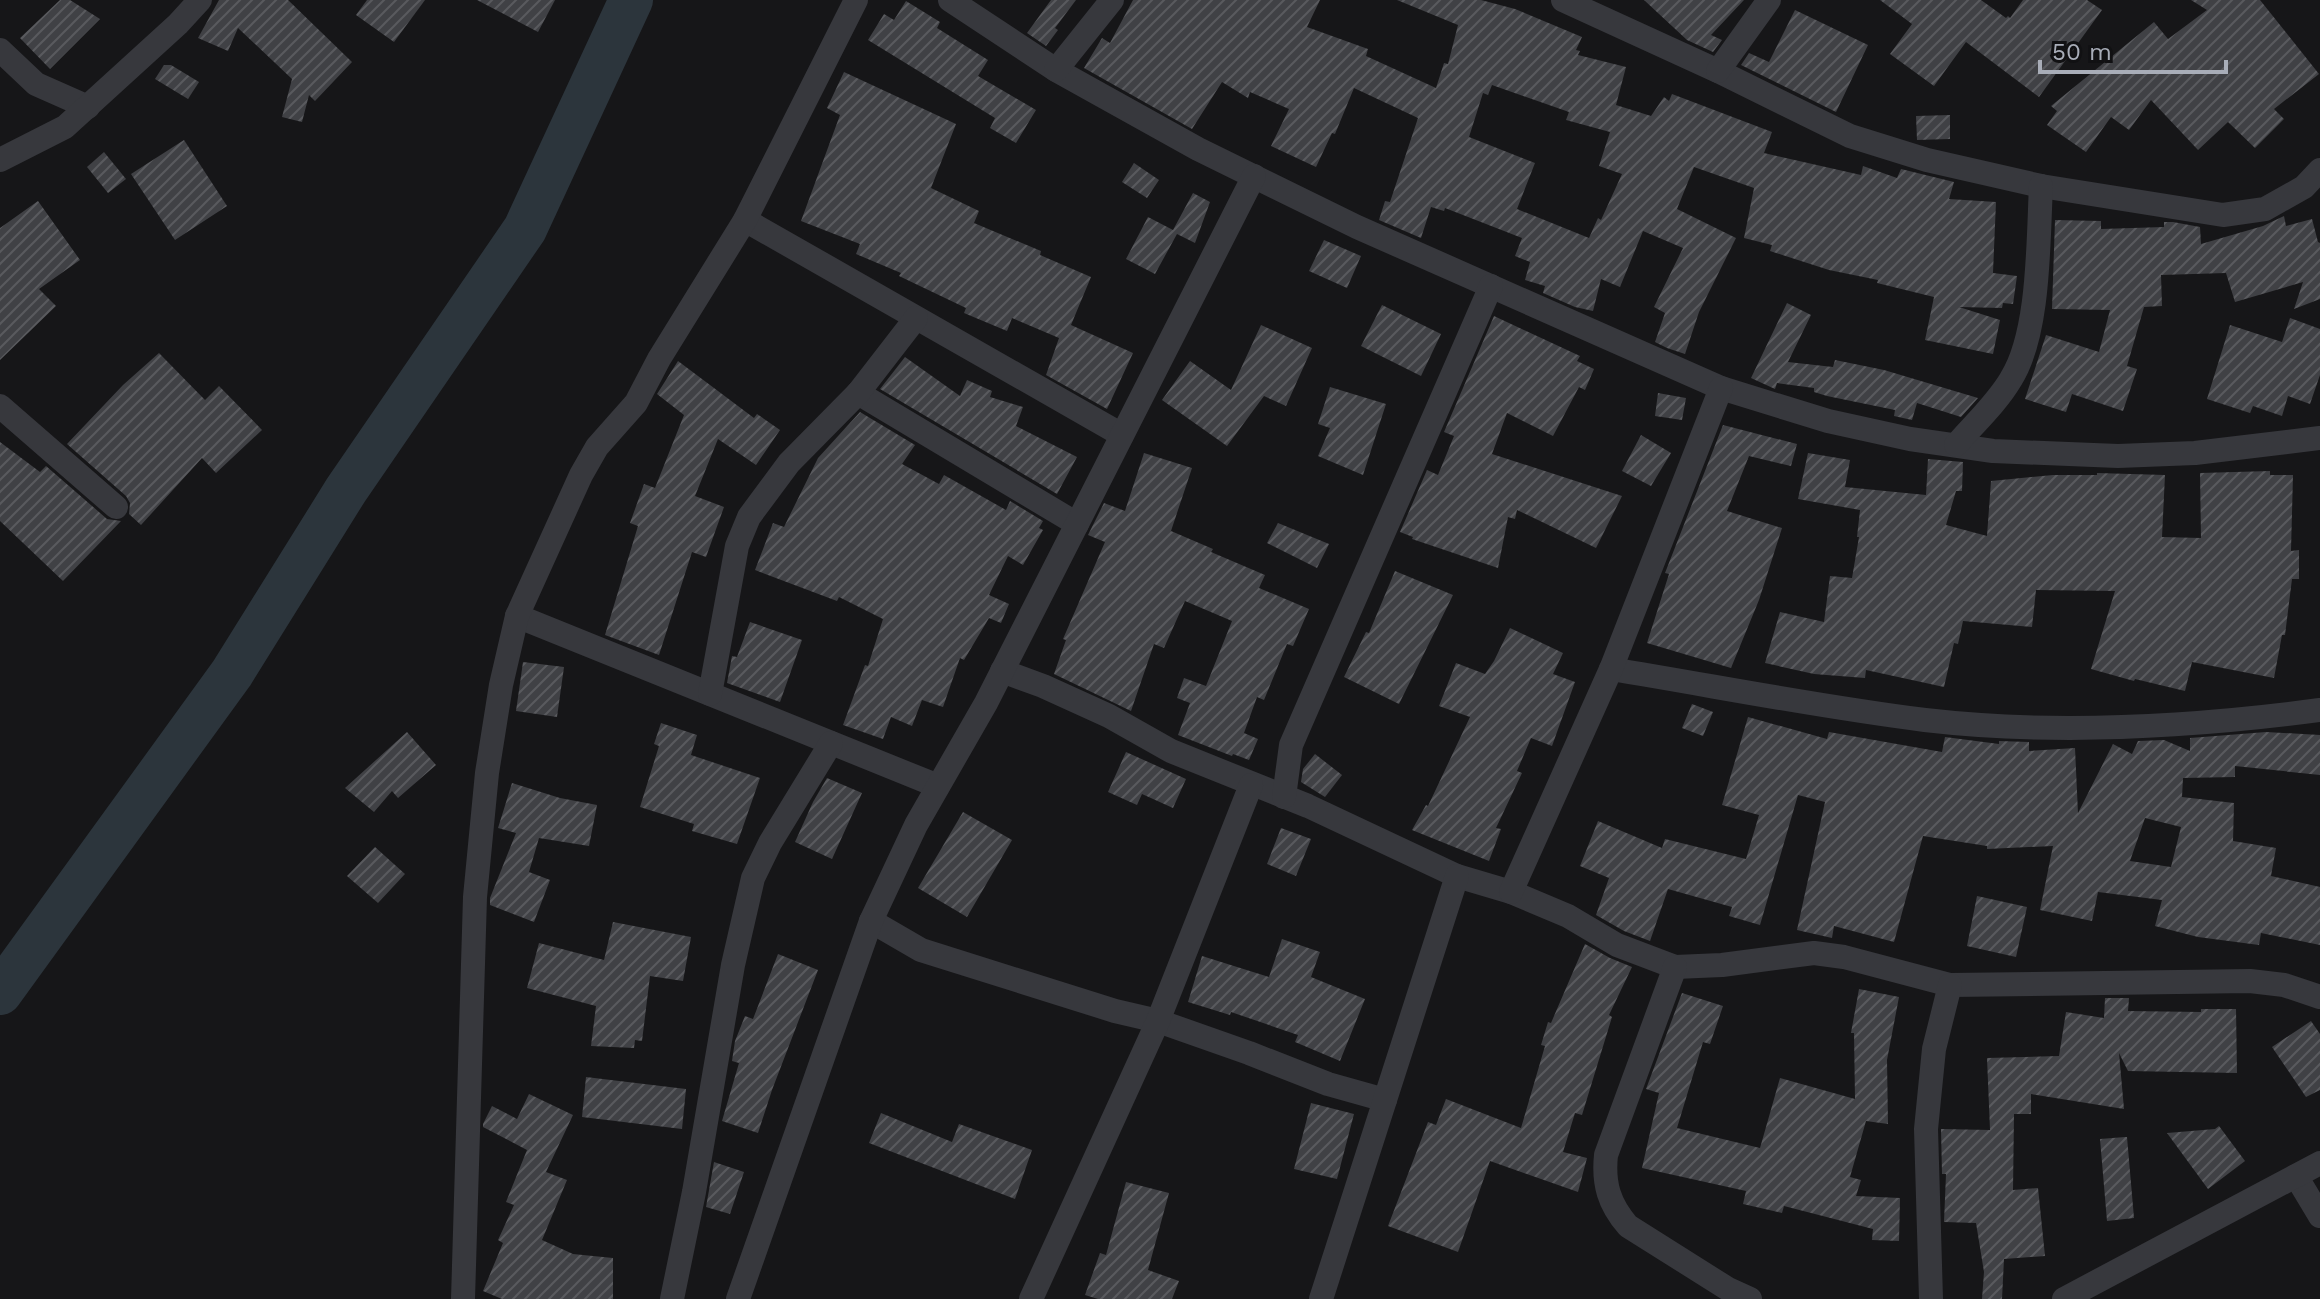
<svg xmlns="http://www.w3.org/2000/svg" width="2320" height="1299" font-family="'Work Sans',sans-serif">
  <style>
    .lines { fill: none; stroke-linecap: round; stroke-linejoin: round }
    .river { stroke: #2c353c; stroke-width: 44 }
    .building { fill: url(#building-hatch); fill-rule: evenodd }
    .street { stroke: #37383d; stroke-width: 24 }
  </style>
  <defs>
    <pattern id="building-hatch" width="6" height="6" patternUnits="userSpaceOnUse" patternTransform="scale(2)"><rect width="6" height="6" fill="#404145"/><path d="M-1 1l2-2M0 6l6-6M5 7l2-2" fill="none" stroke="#595a5e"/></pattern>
  </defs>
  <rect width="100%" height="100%" fill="#161618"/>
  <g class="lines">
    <path class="river" d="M0,993L232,673L346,490L525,229L631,0"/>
  </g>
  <g class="building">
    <path d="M60,0H70L100,19L50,69L20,38Z"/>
    <path d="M219,0H288L352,62L315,101L309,95L302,122L282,117L292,79L238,28L228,51L198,38Z"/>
    <path d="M367,0H425L394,42L356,15Z"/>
    <path d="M477,0H555L538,32Z"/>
    <path d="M1051,0H1076L1055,28L1058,30L1046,46L1027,33Z"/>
    <path d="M1133,0H1320L1307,27L1368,49L1366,56L1436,88L1444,63L1448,64L1458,25L1397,0H1481L1515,9L1582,37L1576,50L1580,51L1578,55L1626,67L1616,105L1651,116L1664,97L1669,101L1672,94L1772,132L1764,153L1861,175L1863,166L1897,178L1901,169L1954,182L1949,199L1996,202L1993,273L2017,276L2013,304L2003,303L2002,308L1959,307L2000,320L1993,354L1925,340L1934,297L1877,283L1878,280L1829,270L1770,251L1772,245L1744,238L1754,188L1694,167L1677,209L1736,238L1699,312L1685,354L1667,348L1655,342L1665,313L1654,307L1683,248L1643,231L1620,287L1601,279L1593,311L1575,307L1543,293L1545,286L1525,280L1530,262L1515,256L1522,238L1445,208L1444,211L1431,207L1421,238L1379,220L1385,201L1390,202L1418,118L1354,88L1335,134L1332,133L1316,167L1271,146L1289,109L1250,92L1248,98L1222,82L1192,129L1084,68L1102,38L1110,43ZM1492,85L1569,112L1566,120L1610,132L1599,166L1622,174L1601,220L1598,218L1589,238L1517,209L1535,163L1469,137L1483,93L1488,95Z"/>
    <path d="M1644,0H1744L1711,35L1722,40L1713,52L1687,40Z"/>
    <path d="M1880,0H1981L2006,18L2008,16L2010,18L2023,0H2087L2102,10L2039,97L1966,42L1934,86L1890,54L1912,24Z"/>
    <path d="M2191,0H2260L2319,74L2274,109L2284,119L2255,148L2228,122L2198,150L2151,100L2129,130L2111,117L2086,152L2047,125L2057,111L2051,106L2154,22L2168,39L2207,10Z"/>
    <path d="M906,1L940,22L937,28L988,60L978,76L1036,110L1016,143L990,128L995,118L868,40L884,14L894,20Z"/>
    <path d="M1795,10L1868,45L1836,112L1741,65L1749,53L1769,62Z"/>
    <path d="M164,65H171L199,82L188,99L155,79Z"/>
    <path d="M844,72L956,124L931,188L979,211L974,223L1041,251L1040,255L1091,277L1071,325L1133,353L1107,409L1046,375L1059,338L1012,318L1007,331L964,313L966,308L899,276L901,273L856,254L860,244L801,221L840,115L827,108Z"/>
    <path d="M1950,115V139L1917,140L1916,116Z"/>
    <path d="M184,140L227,206L175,240L131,174Z"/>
    <path d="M104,152L126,179L108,193L87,167Z"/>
    <path d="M1134,163L1159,180L1147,198L1122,182Z"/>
    <path d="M1193,193L1210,202L1195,243L1177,234L1155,274L1126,259L1148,217L1173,230Z"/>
    <path d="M38,201L80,260L39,289L56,306L0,360V228Z"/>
    <path d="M2284,216L2286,226L2312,219L2318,242L2320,243V299L2294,309L2303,282L2235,302L2226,273L2161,275L2162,306L2144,307L2127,366L2137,369L2123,411L2072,394L2066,412L2025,399L2046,335L2099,352L2110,310L2052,309L2055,220L2101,221V229L2164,227V222H2173L2200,227L2201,244L2263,226Z"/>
    <path d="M1324,240L1361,256L1347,288L1309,271Z"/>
    <path d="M1787,303L1811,315L1788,362L1833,367L1835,360L1884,370L1978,398L1961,417L1917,403L1912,420L1894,416L1895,410L1827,396L1814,392V388L1777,383L1775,389L1751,378Z"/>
    <path d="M1382,305L1441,334L1421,376L1361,346Z"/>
    <path d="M1494,316L1580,356L1577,361L1594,369L1585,390L1579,387L1553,436L1507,413L1492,454L1622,496L1596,548L1517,510L1515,519L1508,517L1498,568L1412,539L1413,537L1400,532L1427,470L1438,475L1454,436L1444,432Z"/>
    <path d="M2290,318L2320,329V375L2310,404L2288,396L2282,416L2253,406L2250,413L2207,399L2230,325L2282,342Z"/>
    <path d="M1261,325L1312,348L1286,406L1264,396L1227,446L1162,400L1190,361L1231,390Z"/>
    <path d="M159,353L205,400L219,386L262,430L216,473L202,458L141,525L129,514L130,503L126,496L67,444L123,385Z"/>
    <path d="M905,357L960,396L967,380L992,391L990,397L1023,407L1016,426L1077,457L1057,494L880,389Z"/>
    <path d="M678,361L754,418L757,414L780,430L756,465L718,439L695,496L724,507L706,557L692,552L659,655L605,635L638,526L630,523L644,484L655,488L684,415L657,394Z"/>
    <path d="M1330,387L1386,404L1363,475L1318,456L1330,428L1318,424Z"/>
    <path d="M1658,393L1686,398L1682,420L1655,416Z"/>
    <path d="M860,412L915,445L902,464L939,484L944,475L1006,510L1010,501L1043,521L1039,528L1043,530L1023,565L1008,556L989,595L1009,604L1001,623L989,618L964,660L960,658L943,707L922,700L912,726L891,717L883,739L843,725L865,665L868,666L883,619L839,597L837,601L755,570L773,523L784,527L818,458Z"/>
    <path d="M1723,425L1797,444L1791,466L1749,456L1727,511L1782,528L1759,600L1731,668L1647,643L1669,574L1665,573Z"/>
    <path d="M1641,435L1671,453L1651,486L1622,471Z"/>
    <path d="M0,442L40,472L46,466L107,519L121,521L63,581L0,521Z"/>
    <path d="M1144,453L1192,468L1171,531L1213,549L1211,552L1265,575L1259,588L1309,609L1293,646L1287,644L1264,700L1257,697L1244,733L1258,739L1249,760L1233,754L1232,756L1178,735L1190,703L1177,698L1184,678L1206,686L1232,621L1185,601L1164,648L1154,644L1131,711L1054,674L1066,640L1063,639L1105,542L1088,535L1104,503L1125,511Z"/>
    <path d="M1808,453L1850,460L1845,487L1926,495L1928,459L1963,462L1962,491H1956L1946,525L1987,536L1991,481L2053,475H2097V473L2165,475L2162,537L2201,538L2200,473L2270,471V475H2293L2291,551L2299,550V579H2292L2285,635H2282L2274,678L2192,662L2185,691L2135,679L2134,681L2091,669L2115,591L2036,590L2032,627L1963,621L1958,644L1954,643L1944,687L1866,670L1865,678L1814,674L1765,663L1780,612L1824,622L1830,576L1852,578L1859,537H1857L1860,510L1798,499Z"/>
    <path d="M1278,523L1329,544L1317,568L1267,543Z"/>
    <path d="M1395,571L1453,595L1399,704L1344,677L1366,632L1369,633Z"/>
    <path d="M750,622L802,640L780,702L727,683L732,656L737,657Z"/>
    <path d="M1510,628L1563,653L1553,674L1575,682L1552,746L1531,738L1517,771L1522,773L1496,828L1501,829L1489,861L1412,830L1426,805L1428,806L1470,717L1439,706L1456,663L1485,674L1494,661Z"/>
    <path d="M523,662L564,667L557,717L516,711Z"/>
    <path d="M1692,704L1713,712L1703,736L1682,728Z"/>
    <path d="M1748,717L1827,739L1829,732L1942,752L1945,737L1999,744V741L2029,742V751L2075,748L2078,813L2113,744L2132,754L2138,741L2164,740L2190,751V738L2266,732L2320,735V775L2235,766V777L2183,778L2182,797L2234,803L2233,841L2276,848L2271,876L2320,887V945L2261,933L2259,945L2198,937L2155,926L2162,900L2098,892L2092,921L2040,910L2053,846L1987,849V846L1923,836L1894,942L1834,926L1832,938L1797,930L1825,802L1798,795L1760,925L1729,916L1732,907L1668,889L1650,941L1624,931L1596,915L1609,878L1580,866L1598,821L1662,848L1665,839L1746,859L1759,815L1722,805ZM2145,818L2181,827L2171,867L2130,861Z"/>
    <path d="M661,723L697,735L691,755L760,778L737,844L692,831L694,824L640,807L659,746L654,744Z"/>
    <path d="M407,732L436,765L398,798L392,791L374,812L345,788Z"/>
    <path d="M1126,752L1186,779L1173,808L1142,794L1137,805L1108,792Z"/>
    <path d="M1315,754L1342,775L1325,797L1301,782L1303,769Z"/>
    <path d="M827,778L862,793L832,859L795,842L813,802Z"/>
    <path d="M512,783L560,798L597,805L589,846L539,838L529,872L550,880L534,922L490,905V898L516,833L498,828Z"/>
    <path d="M963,812L1012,840L967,917L918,888Z"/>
    <path d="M1281,828L1311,839L1296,876L1267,864Z"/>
    <path d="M375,847L405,874L378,903L347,876Z"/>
    <path d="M1977,896L2027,907L2016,957L1967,946Z"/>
    <path d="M613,922L691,937L683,981L650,976L642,1041L635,1040L634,1048L591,1046L596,1006L527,988L539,943L604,960Z"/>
    <path d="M1282,939L1320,952L1311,977L1365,999L1340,1061L1295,1042L1298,1035L1231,1012L1230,1015L1188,1002L1202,956L1269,977Z"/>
    <path d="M1585,944L1610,958L1632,967L1609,1015L1612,1017L1582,1115L1575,1113L1563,1152L1587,1158L1578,1192L1490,1161L1458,1252L1388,1226L1428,1122L1436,1125L1446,1099L1521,1128L1545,1046L1541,1045L1548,1022L1551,1023Z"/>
    <path d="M778,954L818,970L772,1090L758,1133L722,1121L739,1063L732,1061L735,1041L745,1016L753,1019Z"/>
    <path d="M1859,989L1899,997L1887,1060L1888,1124L1866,1121L1850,1177L1861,1180L1856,1196L1900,1198L1899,1241L1872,1240L1873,1229L1784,1206L1782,1213L1743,1204L1746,1191L1642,1168L1659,1093L1646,1089L1682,993L1723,1006L1710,1044L1703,1042L1677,1128L1760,1148L1780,1078L1855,1099L1854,1033H1851Z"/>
    <path d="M2105,998H2129L2128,1011L2201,1012V1009H2236L2237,1073L2128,1071L2119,1053L2124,1109L2031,1094V1114H2014L2013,1190L2038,1188L2045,1256L2004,1259L2002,1299H1982L1984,1272L1976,1223L1944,1222L1946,1174H1942L1941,1129L1990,1130L1987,1058L2059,1056L2066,1012L2104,1018Z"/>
    <path d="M2311,1021L2320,1034V1090L2306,1097L2272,1047Z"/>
    <path d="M586,1077L686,1089L682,1129L582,1117Z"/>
    <path d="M529,1094L573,1115L546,1172L567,1180L542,1240L573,1254L613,1258V1299H502L483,1291L503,1243L498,1240L514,1205L506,1202L527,1150L483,1127V1124L492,1106L517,1119Z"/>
    <path d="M1311,1103L1354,1114L1337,1179L1294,1169Z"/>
    <path d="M881,1113L952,1142L959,1124L1032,1150L1015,1199L869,1143Z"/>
    <path d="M2219,1126L2245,1161L2208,1189L2167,1133L2215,1129Z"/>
    <path d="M2125,1137H2127L2134,1218L2107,1221L2100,1139Z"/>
    <path d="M714,1162L744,1172L730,1214L706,1207Z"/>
    <path d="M1126,1182L1169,1193L1148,1270L1179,1281L1172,1299H1098L1085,1295L1100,1253L1106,1255Z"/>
  </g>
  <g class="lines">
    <g class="street">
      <path d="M950,0L1056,70L1198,149L1357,227L1721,388L1828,421L1910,439L1993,451L2118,456L2195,453L2320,438"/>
      <path d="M1563,0L1718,71L1850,136L1927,160L2041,186L2223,215L2265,209L2304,187L2320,170"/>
      <path d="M0,50L36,84L88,107"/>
      <path d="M1056,70L1112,0"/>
      <path d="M1718,71L1769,0"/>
      <path d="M0,160L65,127L178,24L200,0"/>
      <path d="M745,220L1122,435"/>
      <path d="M858,393L1077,524"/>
      <path d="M0,406L116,507"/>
      <path d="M1956,445C1974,424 1997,403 2011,379C2040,333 2038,240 2041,186"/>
      <path d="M517,616L938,786"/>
      <path d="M1611,669C1715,686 1820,707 1925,720C2054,735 2192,727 2320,710"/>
      <path d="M1002,671L1043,686L1109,716L1171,751L1308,806L1457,876L1511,892L1568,916L1617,945L1675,967L1722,965L1814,953L1844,957L1950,985L2250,981L2284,985L2320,997"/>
      <path d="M710,694L737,546L749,517L789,463L858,393L916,318"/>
      <path d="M1284,797L1291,745L1491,286"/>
      <path d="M1511,892L1611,669L1721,388"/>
      <path d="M871,921L921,950L1115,1011L1158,1021L1249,1053L1328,1084L1385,1100"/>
      <path d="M1675,967L1606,1155C1603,1184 1609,1204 1628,1226L1728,1289L1750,1299"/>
      <path d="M2296,1176L2320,1216"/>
      <path d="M463,1299L475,897L487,773L501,685L517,616L581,475L597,447L636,403L659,359L745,220L856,0"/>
      <path d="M672,1299L694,1192L733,965L753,878L770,843L831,743"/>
      <path d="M738,1299L871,921L916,825L986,703L1254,176"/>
      <path d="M1031,1299L1158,1021L1251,785"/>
      <path d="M1321,1299L1457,876"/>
      <path d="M1931,1299L1926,1129L1934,1049L1950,985"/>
      <path d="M2064,1299L2320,1163"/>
    </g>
  </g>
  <path d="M2040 60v12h186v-12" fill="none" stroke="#a8adb8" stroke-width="4"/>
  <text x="2052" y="60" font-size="24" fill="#a8adb8" stroke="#111113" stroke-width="6" paint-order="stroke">50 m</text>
</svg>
